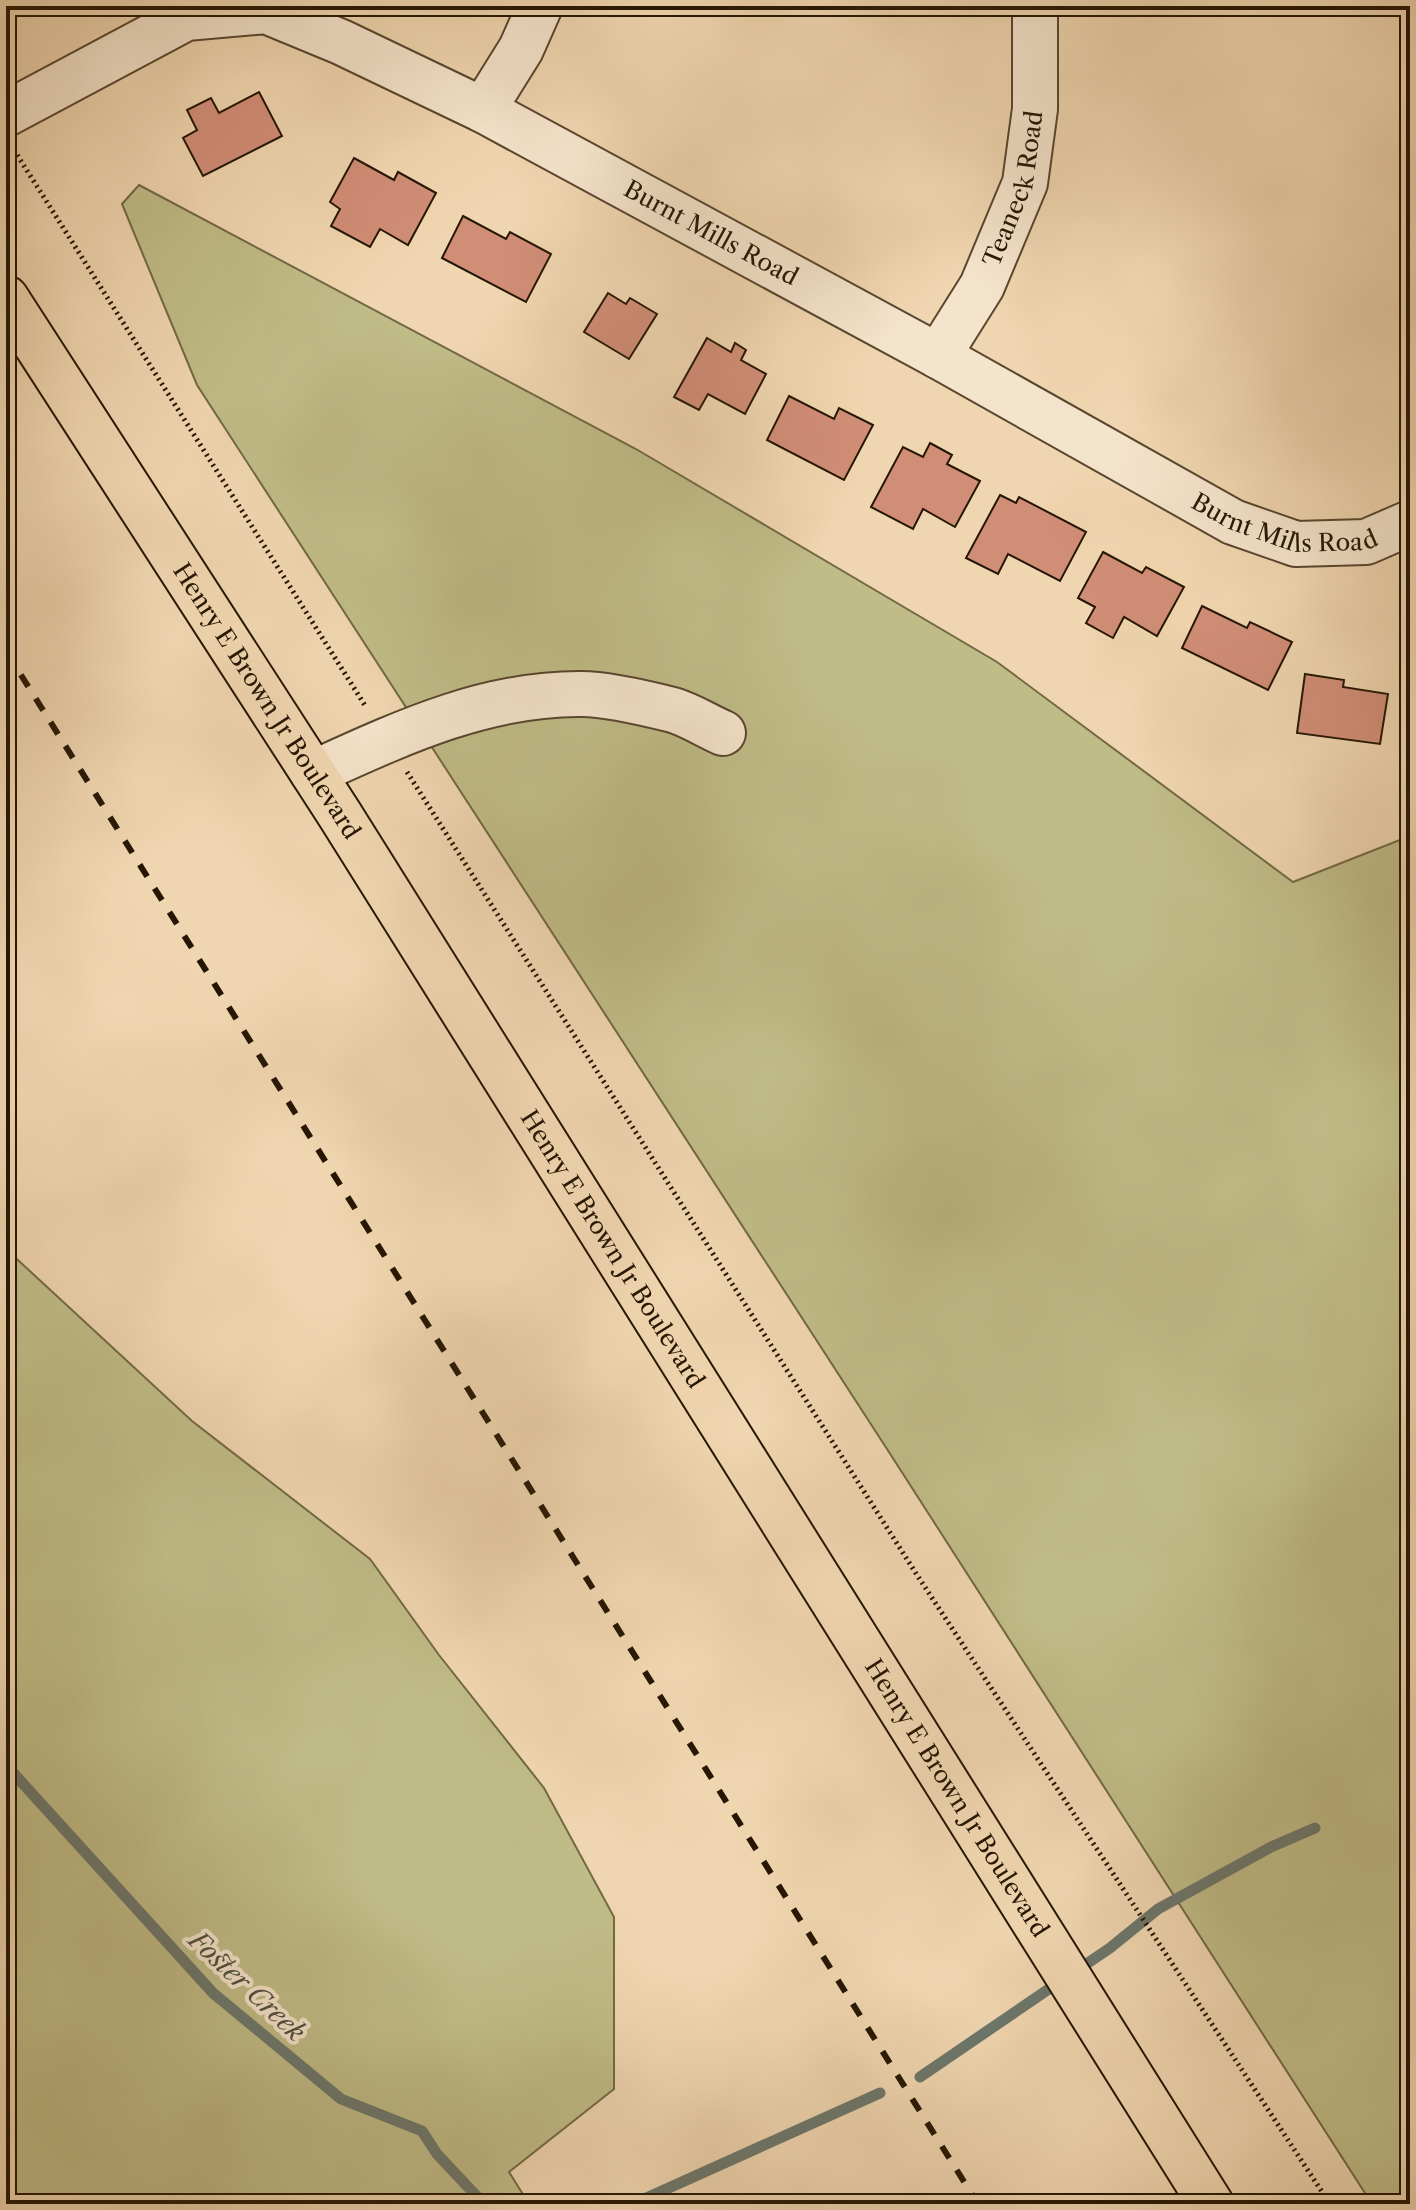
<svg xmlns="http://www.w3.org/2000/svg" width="1416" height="2210" font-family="'Libre Caslon Text',serif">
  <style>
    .green { fill: #c0bc87; stroke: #726945; stroke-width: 2 }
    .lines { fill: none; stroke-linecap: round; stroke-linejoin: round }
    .stream { stroke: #6c776c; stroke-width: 11 }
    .building { fill: #d18e77; stroke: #251603; stroke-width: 2 }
    .minor-casing { stroke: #58462e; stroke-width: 48 }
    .major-casing { stroke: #251603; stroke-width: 48 }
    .path { stroke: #251603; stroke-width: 5; stroke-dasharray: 2 4; stroke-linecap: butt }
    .minor { stroke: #f5e4cc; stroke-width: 44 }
    .major { stroke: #f0d6b0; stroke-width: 44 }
    .rail { stroke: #251603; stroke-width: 6; stroke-dasharray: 14 14; stroke-linecap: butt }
    .labels { text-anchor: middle; stroke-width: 8; stroke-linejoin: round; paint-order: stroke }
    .street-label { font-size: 24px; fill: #251603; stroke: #f5e4cc }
    .water-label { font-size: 26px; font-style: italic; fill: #4e4f40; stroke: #f5e4cc }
  </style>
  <rect width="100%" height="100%" fill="#f0d6b0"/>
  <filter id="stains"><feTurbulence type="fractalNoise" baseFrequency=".0025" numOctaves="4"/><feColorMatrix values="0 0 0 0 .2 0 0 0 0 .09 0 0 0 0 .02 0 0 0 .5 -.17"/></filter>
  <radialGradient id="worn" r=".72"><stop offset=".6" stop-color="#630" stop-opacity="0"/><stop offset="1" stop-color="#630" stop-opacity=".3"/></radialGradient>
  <g class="green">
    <path d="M139,185L636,449L997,662L1293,882L1410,836V2204H1372L887,1449L197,385L122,204Z"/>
    <path d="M6,1249L192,1421L370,1559L439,1655L544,1788L614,1917V2089L509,2172L529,2204H6Z"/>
  </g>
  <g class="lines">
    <g class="stream">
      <path d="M6,1765L213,1993L341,2099L422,2131L437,2154L484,2204"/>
      <path d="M1076,1971L1110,1948L1158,1909L1271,1847L1315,1828"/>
      <path d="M920,2077L1062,1980"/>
      <path d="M633,2204L880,2093"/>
    </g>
  </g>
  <g class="building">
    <path d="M259,92L282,136L203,176L183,138L197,130L187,110L211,98L219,113Z"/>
    <path d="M354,158L394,180L398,172L436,193L408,245L380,229L370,247L331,226L340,209L330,202Z"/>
    <path d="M463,216L506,239L510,232L551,254L526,302L442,258Z"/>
    <path d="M608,293L626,304L630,298L657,314L629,359L584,332Z"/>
    <path d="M707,338L731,352L735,343L746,350L741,360L766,374L745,414L708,394L699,410L674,397Z"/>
    <path d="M789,396L834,419L839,408L873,425L844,480L767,440Z"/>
    <path d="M930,443L952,455L947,464L980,481L955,527L923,509L913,529L871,507L903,447L923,457Z"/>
    <path d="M1000,495L1016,503L1019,497L1086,532L1060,581L1008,554L998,574L966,558Z"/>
    <path d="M1103,552L1142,573L1146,567L1184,587L1157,636L1124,617L1113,638L1086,623L1095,607L1078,598Z"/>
    <path d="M1202,606L1247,628L1250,622L1292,642L1268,690L1182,648Z"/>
    <path d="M1305,674L1344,680L1343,687L1388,694L1380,744L1297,733Z"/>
  </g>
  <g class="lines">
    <g class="minor-casing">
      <g id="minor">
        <path d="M483,110L521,49L540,6"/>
        <path id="s1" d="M6,114L186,18L266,11L341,42L483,110L938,356L1233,522L1296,544L1366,542L1410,523"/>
        <path id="s2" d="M938,356L982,286L1025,183L1035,109V6"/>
        <path d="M313,773C399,734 485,693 582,694C605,694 649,704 673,710C690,715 707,726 723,733"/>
      </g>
    </g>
    <g class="major-casing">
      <g id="major">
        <path id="s3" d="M6,298L340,815L1211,2204"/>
      </g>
    </g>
    <g class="path">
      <path d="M14,150L366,707"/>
      <path d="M407,772L917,1575L1330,2204"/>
    </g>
    <use href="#minor" class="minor"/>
    <use href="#major" class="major"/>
    <path class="rail" d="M6,651L978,2204"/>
  </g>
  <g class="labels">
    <g class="street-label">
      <text dy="8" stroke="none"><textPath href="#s2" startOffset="186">Teaneck Road</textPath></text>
      <text dy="8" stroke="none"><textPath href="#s1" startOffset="782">Burnt Mills Road</textPath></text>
      <text dy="8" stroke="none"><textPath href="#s1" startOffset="1430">Burnt Mills Road</textPath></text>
      <text dy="8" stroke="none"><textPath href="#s3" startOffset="480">Henry E Brown Jr Boulevard</textPath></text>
      <text dy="8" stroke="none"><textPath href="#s3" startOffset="1128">Henry E Brown Jr Boulevard</textPath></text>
      <text dy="8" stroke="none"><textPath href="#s3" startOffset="1776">Henry E Brown Jr Boulevard</textPath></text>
    </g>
    <g class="water-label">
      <text transform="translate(247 1986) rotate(43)" y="9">Foster Creek</text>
    </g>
  </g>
  <rect width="1416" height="2210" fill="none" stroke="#f0d6b0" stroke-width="32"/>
  <rect x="8" y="8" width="1400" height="2194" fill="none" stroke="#251603" stroke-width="4"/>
  <rect x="16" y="16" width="1384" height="2178" fill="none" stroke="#251603" stroke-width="2"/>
  <rect width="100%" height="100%" filter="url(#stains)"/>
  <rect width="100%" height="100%" fill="url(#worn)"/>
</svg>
